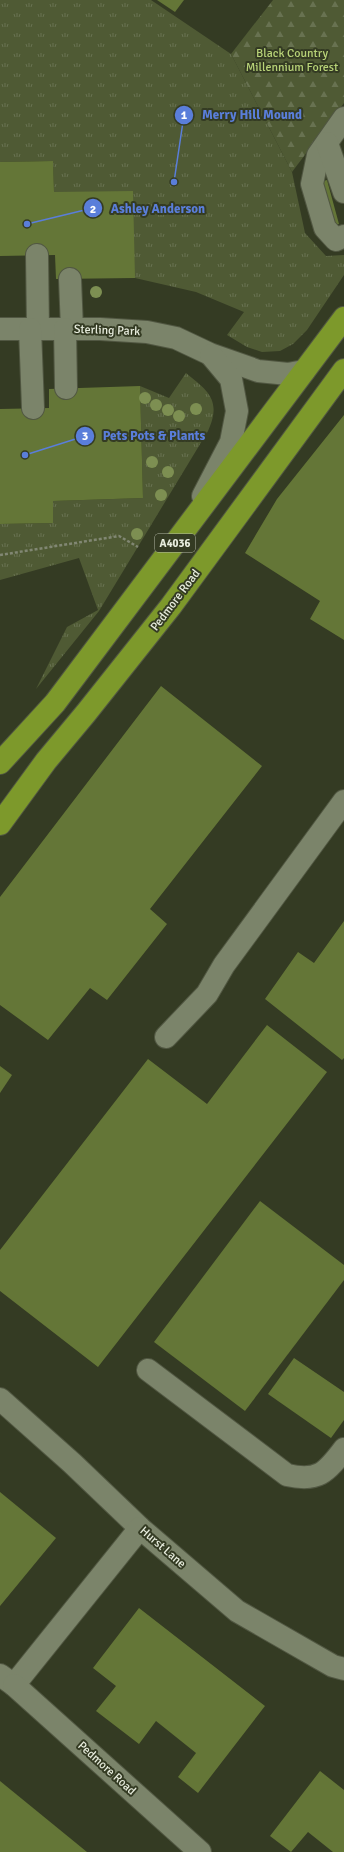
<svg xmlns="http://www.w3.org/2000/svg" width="344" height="1852" font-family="Signika,sans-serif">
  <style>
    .grass { fill: url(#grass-tufts) }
    .forest { fill: url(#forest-firs) }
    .building { fill: #647637 }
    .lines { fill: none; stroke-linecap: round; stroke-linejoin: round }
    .minor-casing { stroke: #515742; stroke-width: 24 }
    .highway-casing { stroke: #515742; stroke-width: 24 }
    .path { stroke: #818773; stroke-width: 2.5; stroke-dasharray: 3 2; stroke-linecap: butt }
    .minor { stroke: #7b846a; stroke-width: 22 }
    .highway { stroke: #7d992b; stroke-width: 22 }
    .tree { fill: #7d8f52 }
    .labels { text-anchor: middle; stroke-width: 4; stroke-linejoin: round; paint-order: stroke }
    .shield { fill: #343b23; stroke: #b3b8a7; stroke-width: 1 }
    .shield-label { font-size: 11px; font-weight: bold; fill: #e9eedf }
    .park-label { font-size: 12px; fill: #b8d378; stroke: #343b23 }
    .street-label { font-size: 12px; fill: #e9eedf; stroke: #343b23 }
    .leader { fill: none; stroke: #5a7eda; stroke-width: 1.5 }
    .callout-dot { fill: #5a7eda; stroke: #343b23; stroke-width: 1.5 }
    .mark-label { font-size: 12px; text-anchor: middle; font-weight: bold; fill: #fff }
    .callout-label { font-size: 13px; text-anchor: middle; font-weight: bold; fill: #5a7eda; stroke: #343b23; stroke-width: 4; stroke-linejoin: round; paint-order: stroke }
  </style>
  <defs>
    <pattern id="grass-tufts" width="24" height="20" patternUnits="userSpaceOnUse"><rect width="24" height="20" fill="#4f5a34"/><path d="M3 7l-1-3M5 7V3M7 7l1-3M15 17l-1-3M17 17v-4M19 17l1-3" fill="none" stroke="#687251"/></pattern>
    <pattern id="forest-firs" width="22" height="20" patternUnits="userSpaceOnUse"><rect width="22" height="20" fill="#4f5a34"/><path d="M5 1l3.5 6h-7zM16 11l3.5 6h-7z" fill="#687251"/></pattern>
  </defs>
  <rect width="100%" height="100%" fill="#343b23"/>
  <g class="grass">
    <path d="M0,0H151L231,54L292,172L305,233L326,256L344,255V275L307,330L293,344L280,351L262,352L247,347L227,335L244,312L196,292L135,278L54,192L53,161L0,162Z"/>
    <path d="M186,373C208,391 222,400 208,431L99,611L36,689L67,627L98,610L79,558L0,580V524L53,523V501L143,498L140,386L169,398Z"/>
  </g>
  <path class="forest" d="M273,0H344V103L292,172L231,54Z"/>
  <g class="building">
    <path d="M157,0H184L175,12Z"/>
    <path d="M53,161L54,192L133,191L135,278L56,279L55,255L0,256V162Z"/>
    <path d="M327,180L339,224L315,231L303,187Z"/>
    <path d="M140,386L143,498L53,501V523L0,524V409L49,408V389Z"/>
    <path d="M344,415V640L310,619L320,601L245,553L277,499Z"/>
    <path d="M161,686L262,766L150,909L167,924L107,1000L90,988L48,1040L0,1005V897Z"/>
    <path d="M344,921V1058L342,1060L265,999L298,952L314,963Z"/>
    <path d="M267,1025L327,1072L98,1367L0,1291V1250L148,1059L207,1104Z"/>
    <path d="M0,1066L12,1075L0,1093Z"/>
    <path d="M260,1201L344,1265V1280L245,1411L154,1342Z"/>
    <path d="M294,1358L344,1392V1420L331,1438L268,1394Z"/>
    <path d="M0,1492L56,1538L0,1606Z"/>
    <path d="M139,1608L265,1706L198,1793L178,1777L196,1753L156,1721L139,1744L96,1711L116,1686L93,1668Z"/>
    <path d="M320,1771L344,1790V1852H333L308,1832L291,1852L270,1836Z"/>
    <path d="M0,1781L87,1852H0Z"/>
  </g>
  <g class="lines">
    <g class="minor-casing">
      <g id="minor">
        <path d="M344,118L318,155L312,184L325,228L336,240L344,236"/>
        <path d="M327,143L344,192"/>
        <path d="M37,255L38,329"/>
        <path d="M70,279L72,329"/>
        <path d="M0,329H100L147,332L176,338L210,354L258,371L288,374L304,371"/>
        <path d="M30,329L33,408"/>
        <path d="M65,329L66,388"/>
        <path d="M203,496L231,442L237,411L231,379L211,355"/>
        <path d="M166,1037L207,994L224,965L344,801"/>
        <path d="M148,1370L287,1475C318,1482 326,1473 344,1449"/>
        <path d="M0,1399L72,1463L140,1528L237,1611L333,1666L344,1669"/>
        <path d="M0,1675L14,1685L140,1528"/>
        <path d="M14,1685L200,1852"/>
      </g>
    </g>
    <g class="highway-casing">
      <g id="highway">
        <path d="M0,763L55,703L344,318"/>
        <path d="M0,824L46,761L86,713L171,606L344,370"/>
      </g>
    </g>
    <path class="path" d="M0,555L119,536L138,547"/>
    <use href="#minor" class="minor"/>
    <use href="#highway" class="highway"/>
  </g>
  <g class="tree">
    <circle cx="96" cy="292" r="6"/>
    <circle cx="145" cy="398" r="6"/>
    <circle cx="156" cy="405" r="6"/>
    <circle cx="196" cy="409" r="6"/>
    <circle cx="168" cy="410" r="6"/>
    <circle cx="179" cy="416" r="6"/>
    <circle cx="152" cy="462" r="6"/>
    <circle cx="168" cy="472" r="6"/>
    <circle cx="161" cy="495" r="6"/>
    <circle cx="137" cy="534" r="6"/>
  </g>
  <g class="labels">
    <rect class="shield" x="155" y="534" width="40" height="18" rx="3"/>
    <g class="shield-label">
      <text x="175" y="547">A4036</text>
    </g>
    <g class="park-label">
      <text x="292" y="57">Black Country<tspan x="292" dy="14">Millennium Forest</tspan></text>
    </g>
    <g class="street-label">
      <text transform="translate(107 330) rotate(2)" y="4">Sterling Park</text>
      <text transform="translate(175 600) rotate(-53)" y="4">Pedmore Road</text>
      <text transform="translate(163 1547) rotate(41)" y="4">Hurst Lane</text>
      <text transform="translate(107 1768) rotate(42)" y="4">Pedmore Road</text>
    </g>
  </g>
  <path class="leader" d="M174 182L184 115M27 224L93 208M25 455L85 436"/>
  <g class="callout-dot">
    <circle cx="174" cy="182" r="4"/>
    <circle cx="27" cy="224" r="4"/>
    <circle cx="25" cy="455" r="4"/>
    <circle cx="184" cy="115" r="10"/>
    <circle cx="93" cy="208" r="10"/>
    <circle cx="85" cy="436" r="10"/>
  </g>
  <g class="mark-label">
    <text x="184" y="119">1</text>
    <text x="93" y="213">2</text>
    <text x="85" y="440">3</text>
  </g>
  <g class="callout-label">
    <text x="252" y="119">Merry Hill Mound</text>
    <text x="158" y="213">Ashley Anderson</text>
    <text x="154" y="440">Pets Pots &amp; Plants</text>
  </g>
</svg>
